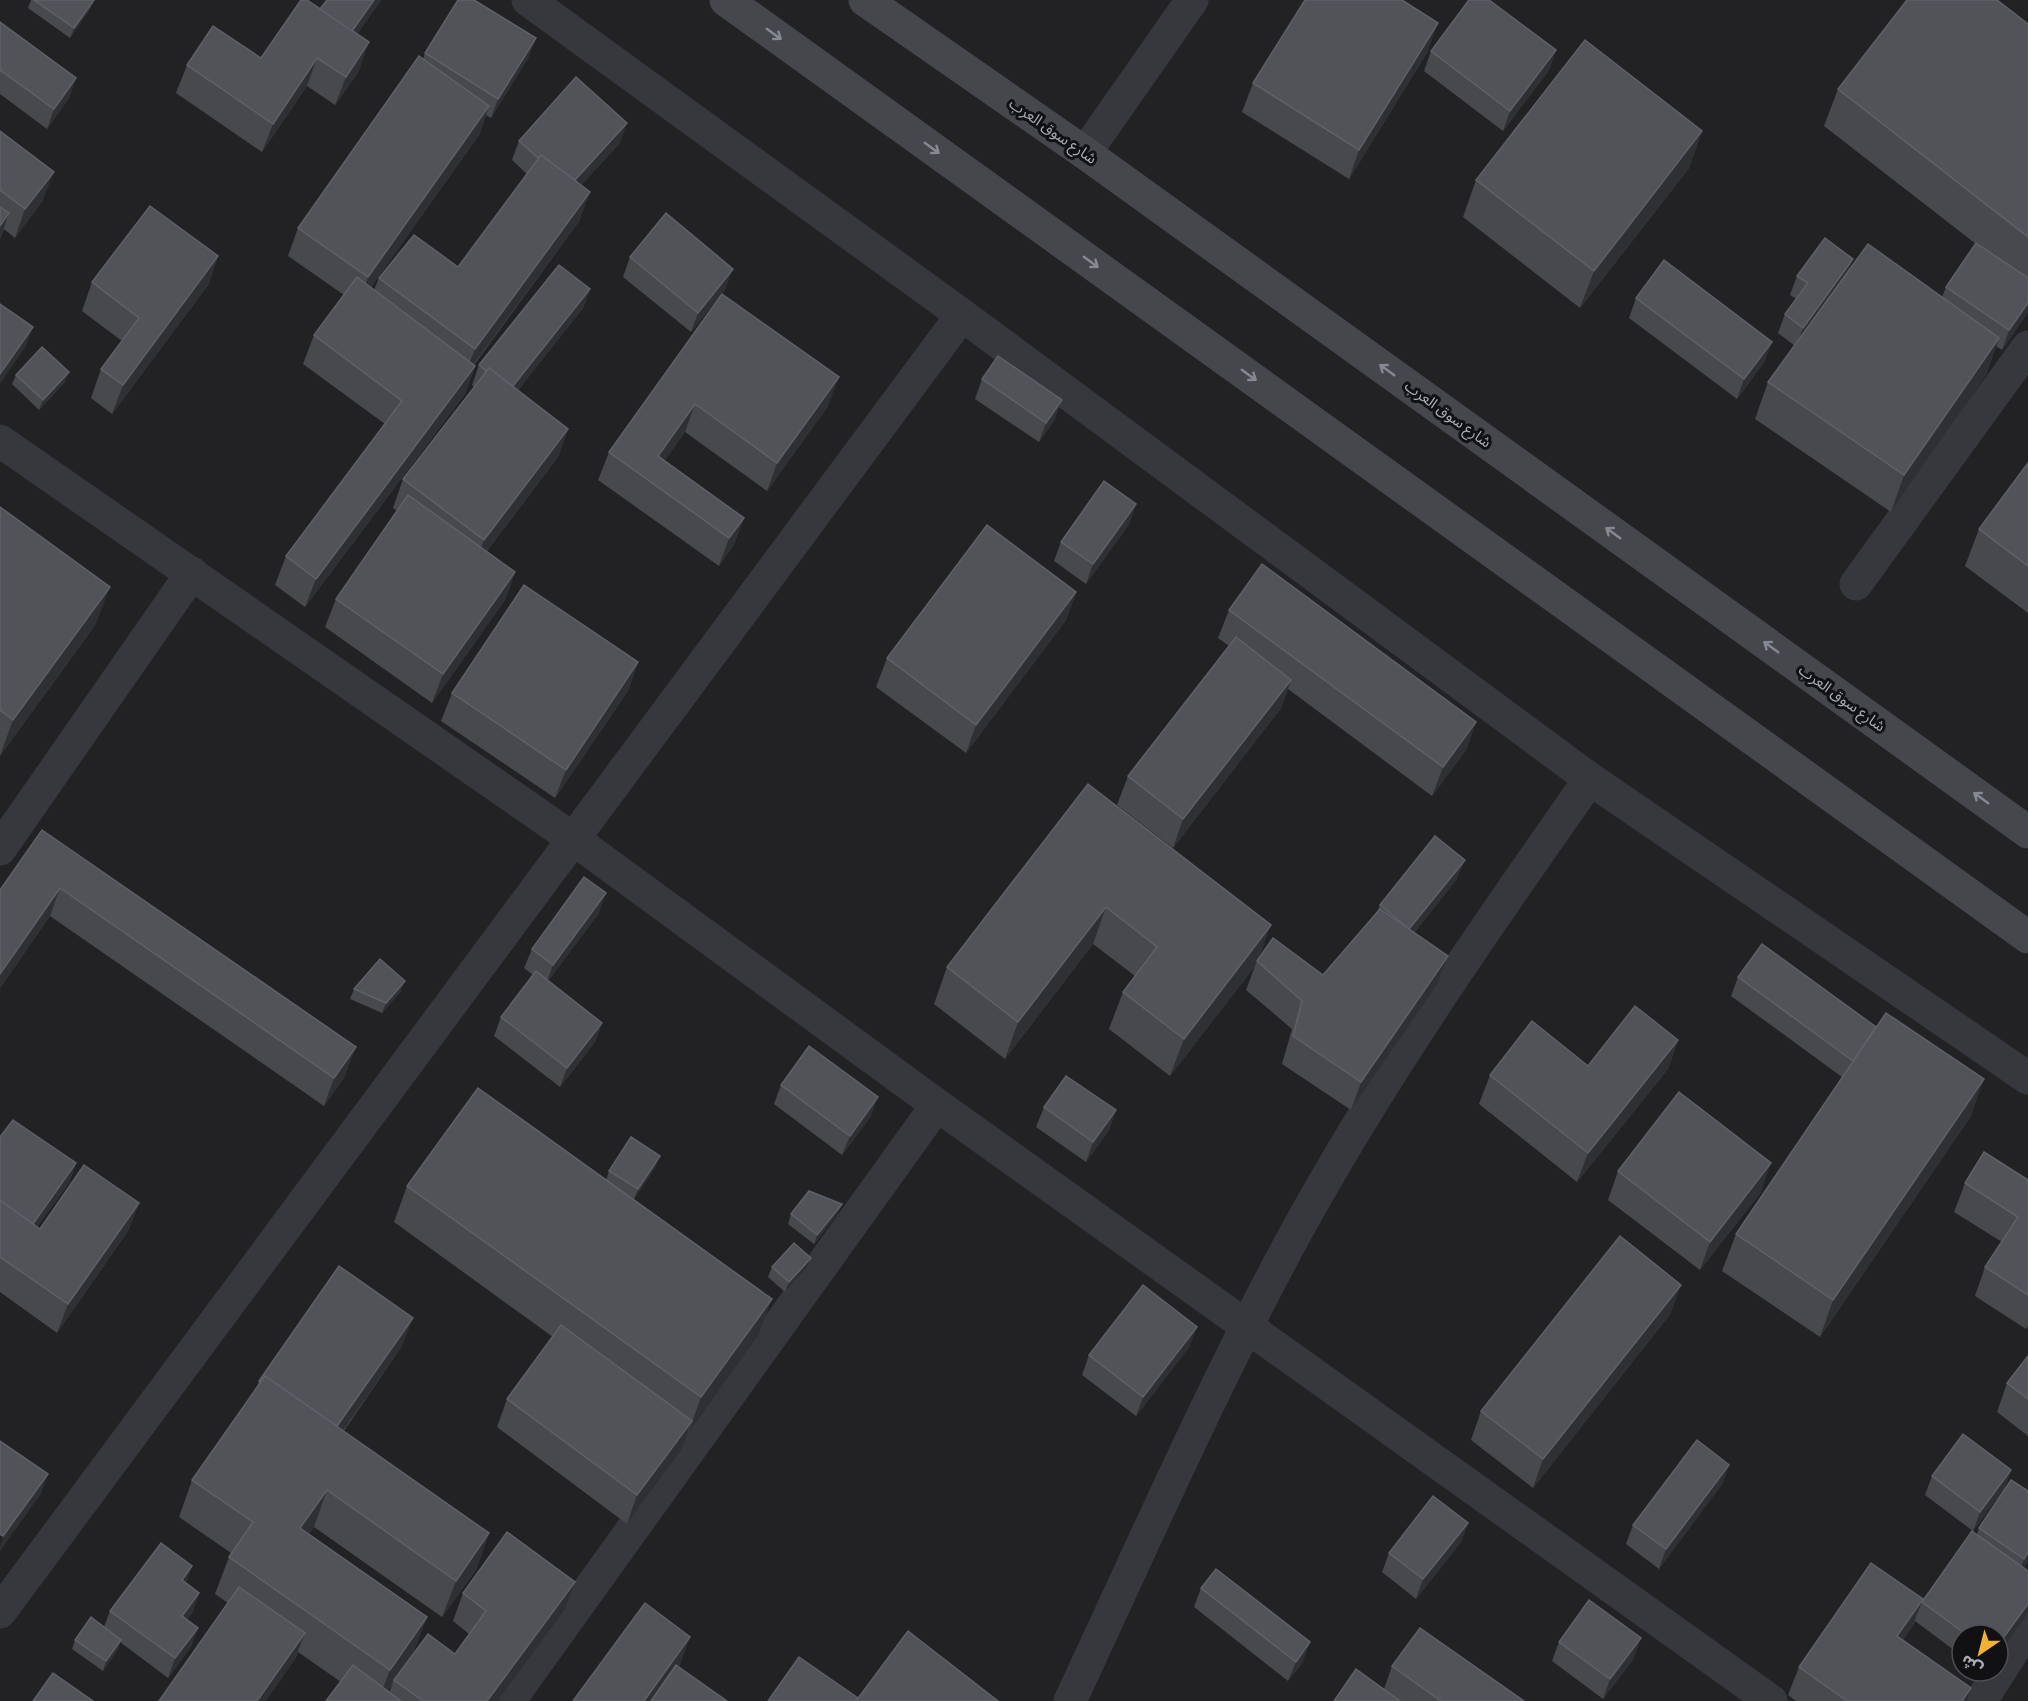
<svg xmlns="http://www.w3.org/2000/svg" width="2028" height="1701" font-family="'Archivo Narrow','Noto Sans Arabic',sans-serif">
  <style>
    .built { fill: #222225; fill-rule: evenodd }
    .lines { fill: none; stroke-linecap: round; stroke-linejoin: round }
    .street { stroke: #37383d; stroke-width: 33 }
    .secondary { stroke: #45474d; stroke-width: 33 }
    .wall { fill: #47494d; fill-rule: evenodd }
    .shaded-wall { fill: #2f3033 }
    .building { fill: #525359; stroke: #5f6168; stroke-width: 1.5 }
    .oneway { stroke: #858993 }
    .labels { text-anchor: middle; stroke-width: 6; stroke-linejoin: round; paint-order: stroke }
    .street-label { font-size: 15px; fill: #a8adb8; stroke: #111113 }
  </style>
  <rect width="100%" height="100%" fill="#161618"/>
  <path class="built" d="M0,0H2028V1701H0ZM1962,1635H1998V1671H1962Z"/>
  <g class="lines">
    <g class="street">
      <path d="M528,0L962,315L1590,779L2028,1078"/>
      <path d="M1085,153L1192,0"/>
      <path d="M0,441L572,838L937,1105L1771,1701"/>
      <path d="M1856,584L2028,347"/>
      <path d="M0,849L192,573"/>
      <path d="M0,1612L962,315"/>
      <path d="M509,1701L937,1105"/>
      <path d="M1070,1701C1143,1545 1212,1387 1294,1236C1381,1077 1486,927 1590,779"/>
      <path d="M1981,1701L2028,1627"/>
    </g>
    <g class="secondary">
      <path d="M726,0L2028,937"/>
      <path d="M865,0L1085,153L2028,832"/>
    </g>
  </g>
  <g class="wall">
    <path d="M31,0H94L90,9L70,38L28,8Z"/>
    <path d="M327,0H381L357,34L359,71L335,105L307,86L262,152L176,93L187,65L261,58L320,9Z"/>
    <path d="M0,22L76,78L69,98L47,129L0,94Z"/>
    <path d="M2028,24V312L2002,350L1996,346L1986,375L1891,512L1755,419L1768,382L1795,346L1778,333L1785,314L1796,299L1790,295L1797,276L1849,271L1942,297L1946,287L1976,244L1824,126L1838,89Z"/>
    <path d="M536,38L528,58L491,118L486,115L479,135L371,287L374,290L379,278L458,267L527,174L512,160L519,141L620,143L581,185L580,220L474,365L475,366L465,394L305,607L275,585L286,556L385,424L303,364L314,335L344,295L288,256L298,228L423,59L425,53Z"/>
    <path d="M1556,50L1549,70L1503,131L1424,71L1431,51Z"/>
    <path d="M1428,51L1349,179L1242,112L1253,83Z"/>
    <path d="M0,131L43,200L15,238L4,229L0,239Z"/>
    <path d="M1702,131L1689,168L1580,308L1463,217L1476,180Z"/>
    <path d="M218,256L208,285L112,414L91,398L101,369L122,341L82,311L92,282Z"/>
    <path d="M630,257L726,288L691,332L623,277Z"/>
    <path d="M590,289L583,308L518,390L568,429L558,457L487,551L515,572L505,600L432,703L325,627L336,599L397,511L393,508L403,479L474,387L472,385L479,365Z"/>
    <path d="M722,294L828,406L767,491L685,432L664,461L744,518L733,546L719,566L598,480L609,452Z"/>
    <path d="M1636,298L1765,361L1737,399L1629,318Z"/>
    <path d="M16,375L65,382L39,410L12,384Z"/>
    <path d="M982,379L1055,419L1039,442L975,399Z"/>
    <path d="M2028,463V613L1965,566L1979,529Z"/>
    <path d="M1136,504L1129,524L1086,584L1054,561L1061,542Z"/>
    <path d="M0,507L96,624L0,756Z"/>
    <path d="M1076,592L1066,620L966,753L876,687L887,658Z"/>
    <path d="M1229,610L1476,722L1466,750L1432,796L1288,689L1281,708L1173,848L1117,805L1128,776L1229,646L1218,638Z"/>
    <path d="M638,662L628,691L555,798L441,721L452,693Z"/>
    <path d="M1088,784L1260,957L1323,975L1377,912L1380,905L1457,879L1414,933L1448,956L1437,985L1351,1110L1282,1064L1292,1029L1246,990L1255,966L1170,1076L1109,1029L1123,992L1135,976L1093,944L1005,1059L934,1004L947,967Z"/>
    <path d="M42,830L345,1076L324,1106L50,916L0,988V890Z"/>
    <path d="M599,913L548,981L602,1023L595,1042L560,1087L494,1036L501,1017L533,975L524,968L532,949Z"/>
    <path d="M1738,977L1971,1116L1820,1337L1722,1271L1736,1234L1842,1077L1731,996Z"/>
    <path d="M354,989L401,991L382,1013L350,999Z"/>
    <path d="M1678,1040L1668,1069L1577,1182L1479,1104L1490,1075L1588,1066Z"/>
    <path d="M781,1085L871,1116L842,1155L774,1104Z"/>
    <path d="M1044,1107L1116,1110L1109,1130L1086,1162L1036,1127Z"/>
    <path d="M0,1137L76,1163L69,1183L37,1227L40,1229L139,1203L128,1231L57,1333L0,1292Z"/>
    <path d="M656,1166L634,1199L621,1191L758,1336L688,1434H687L682,1449L627,1524L497,1427L507,1399L553,1337L394,1222L407,1186L606,1180L609,1171Z"/>
    <path d="M1618,1171L1761,1192L1700,1270L1608,1200Z"/>
    <path d="M2028,1180V1326L2026,1329L1975,1296L1985,1267L2002,1242L1954,1212L1965,1183Z"/>
    <path d="M842,1204L838,1213L814,1244L788,1224L791,1214Z"/>
    <path d="M811,1258L807,1268L785,1292L768,1277L772,1267Z"/>
    <path d="M1671,1313L1533,1488L1471,1440L1481,1411Z"/>
    <path d="M402,1346L344,1431L489,1533L476,1570L442,1617L314,1527L309,1534L427,1617L413,1653L455,1654L469,1634L453,1621L463,1593L564,1611L498,1701H326L341,1682L298,1652L294,1661L228,1603L215,1594L229,1557L231,1553L179,1517L192,1480L257,1388L259,1381ZM393,1683L389,1692L387,1691Z"/>
    <path d="M1190,1346L1136,1416L1082,1375L1089,1355Z"/>
    <path d="M2028,1356V1436L1997,1412L2007,1383Z"/>
    <path d="M1729,1465L1722,1484L1659,1569L1626,1544L1633,1525Z"/>
    <path d="M2011,1470L2004,1489L1973,1531L1925,1495L1932,1476Z"/>
    <path d="M2028,1491L2024,1568L1998,1635H1962V1656L1915,1621L1912,1627L1903,1640L1967,1701H1796L1788,1695L1799,1667L1923,1599L1977,1534L1979,1528Z"/>
    <path d="M1468,1523L1461,1542L1416,1599L1382,1572L1389,1553Z"/>
    <path d="M186,1583L199,1593L192,1613L186,1620L198,1628L190,1648L168,1678L120,1642L118,1649L103,1671L72,1649L75,1640L104,1627L110,1611Z"/>
    <path d="M1201,1588L1303,1662L1288,1681L1194,1607Z"/>
    <path d="M1559,1642L1634,1658L1603,1699L1552,1661Z"/>
    <path d="M1392,1666L1524,1701H1334L1384,1689Z"/>
  </g>
  <g class="shaded-wall">
    <path d="M94,0L90,9L70,38L74,28Z"/>
    <path d="M374,0H381L343,54L350,34Z"/>
    <path d="M1438,23L1428,51L1349,179L1359,150Z"/>
    <path d="M536,38L528,58L491,118L498,99Z"/>
    <path d="M369,42L359,71L335,105L346,77Z"/>
    <path d="M1556,50L1549,70L1503,131L1510,111Z"/>
    <path d="M317,58L307,86L262,152L273,124Z"/>
    <path d="M76,78L69,98L47,129L54,109Z"/>
    <path d="M489,106L479,135L358,305L368,277Z"/>
    <path d="M627,123L620,143L562,206L569,186Z"/>
    <path d="M1702,131L1689,168L1580,308L1594,271Z"/>
    <path d="M54,172L43,200L15,238L25,209Z"/>
    <path d="M590,192L580,220L464,377L475,349Z"/>
    <path d="M9,213L0,239V226Z"/>
    <path d="M218,256L208,285L112,414L123,385Z"/>
    <path d="M1853,259L1846,278L1796,347L1803,328Z"/>
    <path d="M733,269L726,288L691,332L698,313Z"/>
    <path d="M590,289L583,308L503,409L510,390Z"/>
    <path d="M2028,303V312L2002,350L2009,330Z"/>
    <path d="M33,327L26,346L0,384V374Z"/>
    <path d="M1999,338L1986,375L1891,512L1904,475Z"/>
    <path d="M1772,342L1765,361L1737,399L1744,379Z"/>
    <path d="M475,366L465,394L305,607L316,579Z"/>
    <path d="M69,372L65,382L39,410L43,400Z"/>
    <path d="M839,377L828,406L767,491L777,463Z"/>
    <path d="M1062,400L1055,419L1039,442L1046,423Z"/>
    <path d="M695,404L685,432L650,481L658,456Z"/>
    <path d="M568,429L558,457L474,568L484,540Z"/>
    <path d="M1136,504L1129,524L1086,584L1093,564Z"/>
    <path d="M744,518L733,546L719,566L729,538Z"/>
    <path d="M515,572L505,600L432,703L443,674Z"/>
    <path d="M110,587L96,624L0,756L13,720Z"/>
    <path d="M1076,592L1066,620L966,753L976,725Z"/>
    <path d="M638,662L628,691L555,798L566,770Z"/>
    <path d="M1291,680L1281,708L1173,848L1183,819Z"/>
    <path d="M1476,722L1466,750L1432,796L1443,767Z"/>
    <path d="M1465,860L1457,879L1402,948L1409,929Z"/>
    <path d="M60,888L50,916L0,988V974Z"/>
    <path d="M606,893L599,913L546,984L553,965Z"/>
    <path d="M1106,907L1093,944L1005,1059L1018,1022Z"/>
    <path d="M1271,925L1258,962L1257,961L1255,966L1170,1076L1184,1039Z"/>
    <path d="M1448,956L1437,985L1351,1110L1361,1082Z"/>
    <path d="M405,981L401,991L382,1013L386,1003Z"/>
    <path d="M602,1023L595,1042L560,1087L567,1068Z"/>
    <path d="M1678,1040L1668,1069L1577,1182L1588,1153Z"/>
    <path d="M356,1047L345,1076L324,1106L334,1078Z"/>
    <path d="M1984,1079L1971,1116L1820,1337L1833,1300Z"/>
    <path d="M878,1097L871,1116L842,1155L850,1136Z"/>
    <path d="M1116,1110L1109,1130L1086,1162L1093,1142Z"/>
    <path d="M660,1156L656,1166L634,1199L638,1189Z"/>
    <path d="M76,1163L69,1183L23,1247L30,1228Z"/>
    <path d="M1771,1163L1761,1192L1700,1270L1710,1242Z"/>
    <path d="M139,1203L128,1231L57,1333L68,1304Z"/>
    <path d="M842,1204L838,1213L814,1244L817,1235Z"/>
    <path d="M811,1258L807,1268L785,1292L789,1282Z"/>
    <path d="M1681,1285L1671,1313L1533,1488L1543,1459Z"/>
    <path d="M772,1299L758,1336L688,1434L701,1397Z"/>
    <path d="M413,1318L402,1346L322,1461L333,1433Z"/>
    <path d="M1197,1327L1190,1346L1136,1416L1143,1397Z"/>
    <path d="M692,1421L682,1449L627,1524L637,1495Z"/>
    <path d="M1729,1465L1722,1484L1659,1569L1666,1549Z"/>
    <path d="M2011,1470L2004,1489L1973,1531L1980,1512Z"/>
    <path d="M48,1474L41,1494L0,1551V1546L3,1536Z"/>
    <path d="M327,1490L314,1527L287,1565L300,1528Z"/>
    <path d="M1468,1523L1461,1542L1416,1599L1423,1579Z"/>
    <path d="M489,1533L476,1570L442,1617L456,1581Z"/>
    <path d="M2028,1553V1562L2017,1578L2024,1559Z"/>
    <path d="M192,1566L185,1586L182,1580Z"/>
    <path d="M575,1582L564,1611L498,1701H487Z"/>
    <path d="M199,1593L192,1613L175,1636L182,1616Z"/>
    <path d="M1923,1599L1912,1627L1887,1664L1897,1636Z"/>
    <path d="M2028,1604V1613L1998,1655V1645Z"/>
    <path d="M427,1617L413,1654L394,1680L380,1701H378L390,1670Z"/>
    <path d="M198,1628L190,1648L168,1678L175,1658Z"/>
    <path d="M305,1633L294,1661L266,1701H257Z"/>
    <path d="M690,1637L680,1665L654,1701H644Z"/>
    <path d="M1641,1638L1634,1658L1603,1699L1610,1679Z"/>
    <path d="M121,1640L118,1649L103,1671L106,1661Z"/>
    <path d="M1310,1642L1303,1662L1288,1681L1296,1662Z"/>
    <path d="M1971,1688L1967,1701H1962Z"/>
  </g>
  <g class="building">
    <path d="M34,0H94L74,28Z"/>
    <path d="M301,0H307L369,42L346,77L317,58L273,124L187,65L213,26L261,58Z"/>
    <path d="M327,0H374L352,31L320,9Z"/>
    <path d="M458,0H474L536,38L498,99L425,53Z"/>
    <path d="M1305,0H1402L1438,23L1359,150L1253,83Z"/>
    <path d="M1469,0H1489L1556,50L1510,111L1431,51Z"/>
    <path d="M1907,0H1997L2028,24V237L1838,89Z"/>
    <path d="M0,22L76,78L54,109L0,70Z"/>
    <path d="M1585,40L1702,131L1594,271L1476,180Z"/>
    <path d="M419,56L489,106L368,277L298,228Z"/>
    <path d="M576,77L627,123L575,180L541,155L538,158L519,141Z"/>
    <path d="M0,131L54,172L25,209L0,190Z"/>
    <path d="M541,155L590,192L475,349L379,278L414,235L458,267Z"/>
    <path d="M150,206L218,256L123,385L101,369L139,318L92,282Z"/>
    <path d="M0,207L9,213L0,226Z"/>
    <path d="M666,213L733,269L698,313L630,257Z"/>
    <path d="M1825,238L1853,259L1803,328L1785,314L1808,283L1797,276Z"/>
    <path d="M1976,243L2028,278V303L2009,330L1946,287Z"/>
    <path d="M1868,244L1999,338L1904,475L1768,382Z"/>
    <path d="M1664,260L1772,342L1744,379L1636,298Z"/>
    <path d="M559,265L590,289L513,386L489,368L486,371L479,365Z"/>
    <path d="M357,277L475,366L316,579L286,556L402,401L314,335Z"/>
    <path d="M722,294L839,377L777,463L695,404L658,456L744,518L729,538L609,452Z"/>
    <path d="M0,304L33,327L0,374Z"/>
    <path d="M42,347L69,372L43,400L16,375Z"/>
    <path d="M998,356L1062,400L1046,423L982,379Z"/>
    <path d="M489,368L568,429L484,540L403,479Z"/>
    <path d="M2028,463V566L1979,529Z"/>
    <path d="M1104,481L1136,504L1093,564L1061,542Z"/>
    <path d="M408,495L515,572L443,674L336,599Z"/>
    <path d="M0,507L110,587L13,720L0,710Z"/>
    <path d="M987,525L1076,592L976,725L887,658Z"/>
    <path d="M1262,564L1476,722L1443,767L1229,610Z"/>
    <path d="M524,585L638,662L566,770L452,693Z"/>
    <path d="M1236,637L1291,680L1183,819L1128,776Z"/>
    <path d="M1088,784L1271,925L1184,1039L1123,992L1157,947L1106,907L1018,1022L947,967Z"/>
    <path d="M42,830L356,1047L334,1078L60,888L0,974V890Z"/>
    <path d="M1435,836L1465,860L1409,929L1380,905Z"/>
    <path d="M584,877L606,893L553,965L532,949Z"/>
    <path d="M1380,909L1448,956L1361,1082L1293,1036L1302,1001L1257,961L1273,938L1323,975Z"/>
    <path d="M1762,944L1876,1027L1853,1061L1738,977Z"/>
    <path d="M380,959L405,981L386,1003L354,989Z"/>
    <path d="M536,971L602,1023L567,1068L501,1017Z"/>
    <path d="M1635,1006L1678,1040L1588,1153L1490,1075L1532,1021L1588,1066Z"/>
    <path d="M1886,1013L1984,1079L1833,1300L1736,1234Z"/>
    <path d="M809,1046L878,1097L850,1136L781,1085Z"/>
    <path d="M1066,1076L1116,1110L1093,1142L1044,1107Z"/>
    <path d="M478,1088L772,1299L701,1397L407,1186Z"/>
    <path d="M1679,1092L1771,1163L1710,1242L1618,1171Z"/>
    <path d="M13,1120L76,1163L33,1224L0,1200V1137Z"/>
    <path d="M631,1137L660,1156L638,1189L609,1171Z"/>
    <path d="M1984,1152L2028,1180V1295L1985,1267L2018,1217L1965,1183Z"/>
    <path d="M84,1165L139,1203L68,1304L0,1257V1200L40,1229Z"/>
    <path d="M809,1191L842,1204L817,1235L791,1214Z"/>
    <path d="M1620,1236L1681,1285L1543,1459L1481,1411Z"/>
    <path d="M794,1243L811,1258L789,1282L772,1267Z"/>
    <path d="M339,1266L413,1318L337,1426L265,1376L261,1382L259,1381Z"/>
    <path d="M1143,1285L1197,1327L1143,1397L1089,1355Z"/>
    <path d="M561,1325L692,1421L637,1495L507,1399Z"/>
    <path d="M2028,1356V1399L2007,1383Z"/>
    <path d="M265,1376L489,1533L456,1581L327,1490L300,1528L427,1617L390,1670L229,1557L253,1522L192,1480Z"/>
    <path d="M1963,1434L2011,1470L1980,1512L1932,1476Z"/>
    <path d="M1697,1440L1729,1465L1666,1549L1633,1525Z"/>
    <path d="M0,1441L48,1474L3,1536L0,1534Z"/>
    <path d="M2011,1480L2028,1491V1553L2024,1559L1979,1528Z"/>
    <path d="M1433,1496L1468,1523L1423,1579L1389,1553Z"/>
    <path d="M1972,1531L2028,1571V1604L1998,1645V1635H1967L1922,1602Z"/>
    <path d="M507,1532L575,1582L487,1701H423L394,1680L428,1634L455,1654L486,1611L463,1593Z"/>
    <path d="M161,1543L192,1566L182,1580L199,1593L182,1616L198,1628L175,1658L110,1611Z"/>
    <path d="M1871,1563L1923,1599L1897,1636L1971,1688L1962,1701H1847L1799,1667Z"/>
    <path d="M1216,1569L1310,1642L1296,1662L1201,1588Z"/>
    <path d="M239,1587L305,1633L257,1701H159Z"/>
    <path d="M1589,1600L1641,1638L1610,1679L1559,1642Z"/>
    <path d="M645,1603L690,1637L644,1701H573Z"/>
    <path d="M91,1617L121,1640L106,1661L75,1640Z"/>
    <path d="M1420,1628L1524,1701H1441L1392,1666Z"/>
    <path d="M908,1631L998,1701H856Z"/>
    <path d="M799,1657L858,1698L855,1701H768Z"/>
    <path d="M353,1665L401,1701H326Z"/>
    <path d="M676,1665L727,1701H651Z"/>
    <path d="M1356,1669L1400,1701H1334Z"/>
    <path d="M53,1673L93,1701H33Z"/>
  </g>
  <defs><path id="oneway-shaft" d="M-6 0H5M1.5-3L5.5 0L1.5 3" fill="none" stroke-width="1.6" stroke-linecap="round" stroke-linejoin="round" transform="scale(1.5)"/></defs>
  <g class="oneway">
    <use href="#oneway-shaft" transform="translate(774 34) rotate(36)"/>
    <use href="#oneway-shaft" transform="translate(932 148) rotate(36)"/>
    <use href="#oneway-shaft" transform="translate(1091 262) rotate(36)"/>
    <use href="#oneway-shaft" transform="translate(1387 370) rotate(-144)"/>
    <use href="#oneway-shaft" transform="translate(1249 375) rotate(36)"/>
    <use href="#oneway-shaft" transform="translate(1613 533) rotate(-144)"/>
    <use href="#oneway-shaft" transform="translate(1771 647) rotate(-144)"/>
    <use href="#oneway-shaft" transform="translate(1981 798) rotate(-144)"/>
  </g>
  <g class="labels">
    <g class="street-label">
      <text transform="translate(1053 131) rotate(35)" y="5">شارع سوق العرب</text>
      <text transform="translate(1448 414) rotate(36)" y="5">شارع سوق العرب</text>
      <text transform="translate(1842 698) rotate(36)" y="5">شارع سوق العرب</text>
    </g>
  </g>
  <g transform="translate(1980 1653) rotate(215)"><circle r="28" fill="#111113" stroke="#4d4f55" stroke-width="1.5"/>
  <path d="M0-4.5L10 22L0 15L-10 22Z" fill="#f2b134"/>
  <text y="-9" font-size="16" font-weight="bold" text-anchor="middle" fill="#a8adb8">ش</text>
  </g>
</svg>
